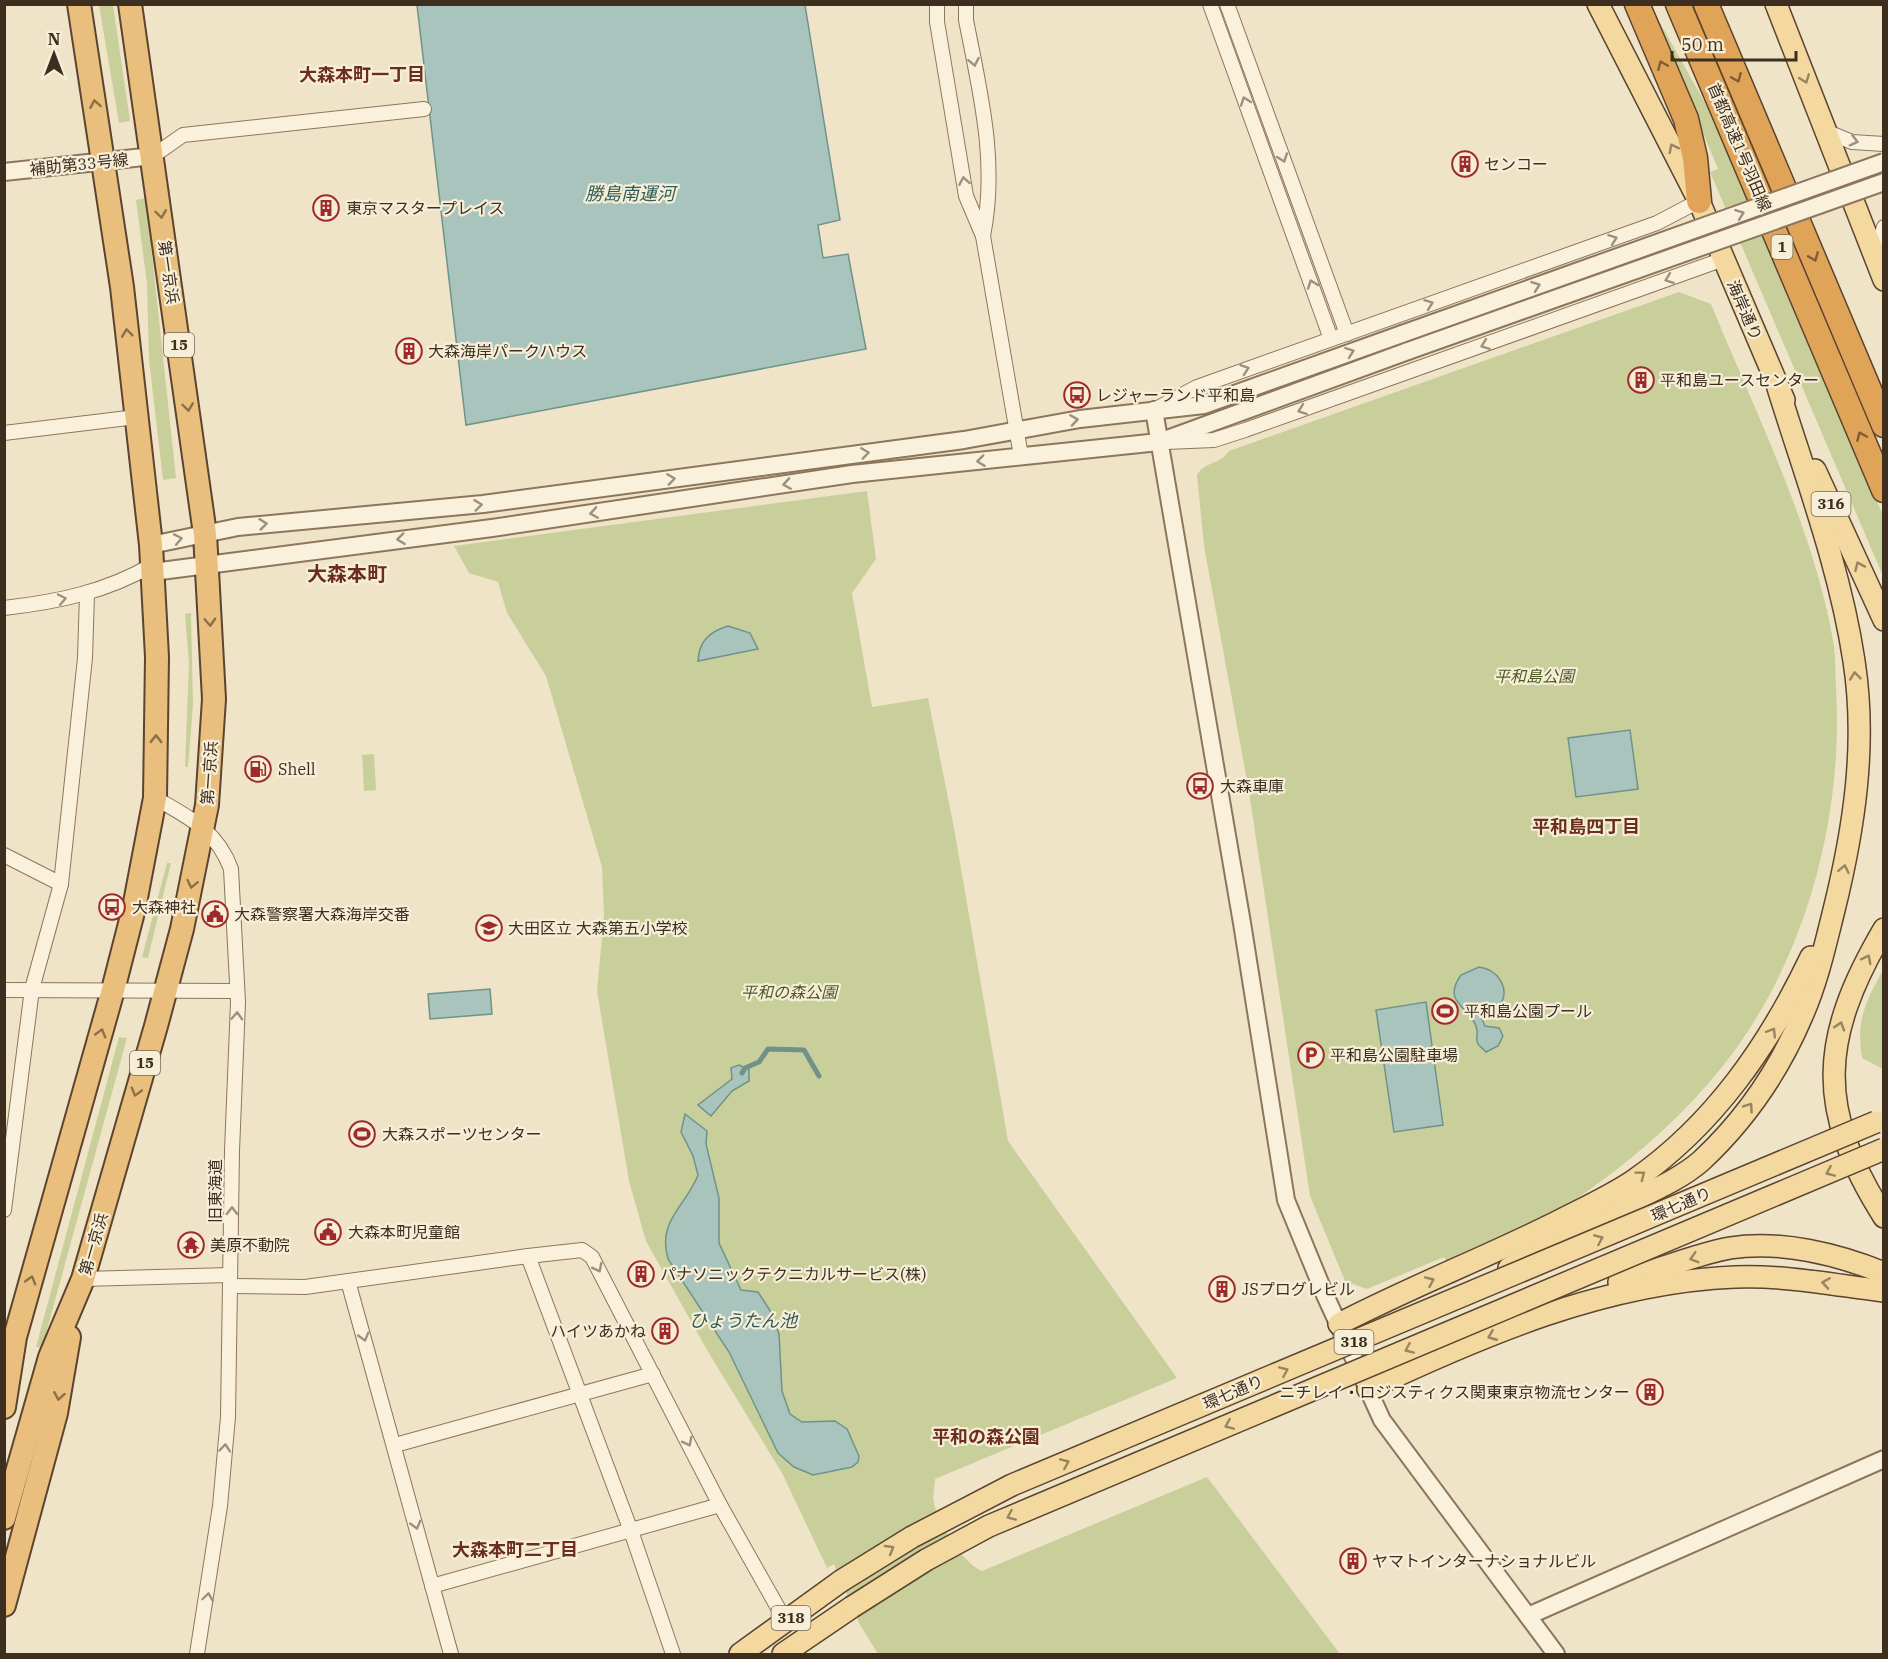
<svg xmlns="http://www.w3.org/2000/svg" width="1888" height="1659" font-family="'IBM Plex Serif','Noto Sans JP',serif">
  <style>
    .green { fill: #c9cf9b }
    .water { fill: #a9c4bc; stroke: #6f938a; stroke-width: 1.5 }
    .lines { fill: none; stroke-linecap: round; stroke-linejoin: round }
    .stream { stroke: #6f938a; stroke-width: 5 }
    .minor-casing { stroke: #8d765c; stroke-width: 16 }
    .tertiary-casing { stroke: #8d765c; stroke-width: 20 }
    .primary-casing { stroke: #5b4430; stroke-width: 24 }
    .trunk-casing { stroke: #5b4430; stroke-width: 26 }
    .motorway-casing { stroke: #5b4430; stroke-width: 27 }
    .minor { stroke: #faf1dc; stroke-width: 14 }
    .tertiary { stroke: #faf1dc; stroke-width: 16 }
    .primary { stroke: #f3d9a0; stroke-width: 21 }
    .trunk { stroke: #eabe7c; stroke-width: 22 }
    .motorway { stroke: #e0a458; stroke-width: 24 }
    .tertiary-bridge-casing { stroke: #8d765c; stroke-width: 20; stroke-linecap: butt }
    .primary-bridge-casing { stroke: #5b4430; stroke-width: 24; stroke-linecap: butt }
    .tertiary-bridge { stroke: #faf1dc; stroke-width: 16 }
    .primary-bridge { stroke: #f3d9a0; stroke-width: 21 }
    .oneway { stroke: #9c907e }
    .oneway2 { stroke: #7e5d36 }
    .oneway3 { stroke: #988460 }
    .oneway4 { stroke: #8b6f49 }
    .labels { text-anchor: middle; stroke-width: 4.5; stroke-linejoin: round; paint-order: stroke }
    .shield { fill: #f7eed8; stroke: #756857; stroke-width: 1.5 }
    .shield-label { font-size: 15px; font-weight: bold; fill: #3d2e20 }
    .street-label { font-size: 16px; fill: #3d2e20; stroke: #f7eed8 }
    .poi-label { font-size: 16px; fill: #3d2e20; stroke: #f7eed8; text-anchor: start }
    .park-label { font-size: 16px; font-style: italic; fill: #4d5a26; stroke: #f7eed8 }
    .neighbourhood-label { font-size: 18px; font-weight: bold; fill: #6b2e1e; stroke: #f7eed8 }
    .water-label { font-size: 18px; font-style: italic; fill: #2f5d5a; stroke: #f7eed8 }
    .quarter-label { font-size: 20px; font-weight: bold; fill: #6b2e1e; stroke: #f7eed8 }
  </style>
  <rect width="100%" height="100%" fill="#f0e4c8"/>
  <g class="green">
    <path d="M99,5H113L130,121L119,123Z"/>
    <path d="M1650,5L1709,110L1883,515V576L1710,172L1718,169Z"/>
    <path d="M146,198L176,478L163,480L149,360L147,284L136,200Z"/>
    <path d="M1679,292L1711,304C1754,409 1812,525 1832,635C1836,652 1835,670 1836,687C1844,818 1805,964 1722,1067C1686,1112 1642,1152 1596,1185C1550,1219 1498,1240 1447,1262L1444,1257L1367,1289L1345,1281L1310,1196L1249,792L1204,546L1197,475C1204,462 1221,464 1229,451Z"/>
    <path d="M867,491L876,559L852,593L872,707L928,698L954,828L1008,1141L1177,1378L935,1479C935,1486 932,1496 934,1503C938,1522 963,1564 982,1571L1207,1477L1340,1654H878L859,1623L834,1564L827,1568L782,1473L707,1350L646,1241L629,1181L597,991L604,915L602,867L546,676L507,613L498,582L469,573L454,546Z"/>
    <path d="M191,613L193,705L188,767H185L189,663L185,614Z"/>
    <path d="M374,754L376,790L364,791L362,755Z"/>
    <path d="M167,863H171L148,958L142,957Z"/>
    <path d="M1883,970V1069L1862,1058C1856,1020 1865,1003 1883,970Z"/>
    <path d="M119,1037L127,1038L42,1348L36,1347Z"/>
  </g>
  <g class="water">
    <path d="M417,5H805L840,220L818,225L823,258L848,254L866,349L466,425Z"/>
    <path d="M728,626L750,633L758,649L698,661C699,641 709,632 728,626Z"/>
    <path d="M1630,730L1638,789L1576,797L1568,738Z"/>
    <path d="M1479,967C1497,969 1511,988 1500,1005C1495,1012 1488,1014 1482,1019L1485,1026L1499,1028L1503,1036L1498,1046L1486,1052L1478,1044C1475,1038 1478,1035 1477,1030C1473,1007 1440,1004 1461,975Z"/>
    <path d="M490,989L492,1014L430,1019L428,994Z"/>
    <path d="M1426,1002L1443,1125L1394,1132L1376,1010Z"/>
    <path d="M739,1065L749,1070V1081L732,1091L711,1116L698,1105L732,1079L731,1068Z"/>
    <path d="M685,1114L707,1131L706,1144L719,1198V1243L741,1290L758,1292L771,1312L779,1334L782,1391L790,1414L802,1422L835,1421L847,1429L859,1456L858,1462L852,1467L813,1475L794,1467L778,1453L729,1352L668,1259C657,1220 685,1208 698,1175L693,1156L681,1132Z"/>
  </g>
  <g class="lines">
    <path class="stream" d="M742,1073L745,1068L759,1062L768,1049L804,1050L819,1076"/>
    <g class="minor-casing">
      <g id="minor">
        <path d="M937,4V22L966,196L983,236L1021,456"/>
        <path d="M966,4V20C980,92 998,162 983,236"/>
        <path d="M1210,4L1331,339"/>
        <path d="M1227,4L1347,334"/>
        <path d="M1825,131L1852,142L1884,144"/>
        <path d="M153,156L183,135L424,109"/>
        <path d="M1874,257L1884,227"/>
        <path d="M1156,409L1197,387L1657,223L1699,201"/>
        <path d="M4,433L136,417"/>
        <path d="M1166,442L1214,440L1245,430L1724,259"/>
        <path d="M4,608C57,602 106,592 152,565"/>
        <path d="M155,798C188,817 217,830 231,869L238,1002L232,1151L228,1417L220,1506L197,1654"/>
        <path d="M4,855L61,884L32,989L4,1210"/>
        <path d="M61,884L85,658L87,594"/>
        <path d="M4,990L237,991"/>
        <path d="M528,1256L582,1250L592,1257L720,1505L786,1622"/>
        <path d="M83,1279L230,1275"/>
        <path d="M348,1281L451,1654"/>
        <path d="M231,1286L305,1287L528,1256L631,1531L673,1654"/>
        <path d="M395,1445L653,1374"/>
        <path d="M432,1586L720,1505"/>
      </g>
    </g>
    <g class="tertiary-casing">
      <g id="tertiary">
        <path d="M4,172L153,156"/>
        <path d="M1154,410L1242,923L1286,1200L1325,1295L1382,1420L1556,1654"/>
        <path d="M151,545L238,527L483,504L964,440L1080,419L1204,405L1402,334"/>
        <path d="M153,572L492,528L852,474L1159,442L1408,351"/>
        <path d="M1528,1616L1884,1459"/>
      </g>
    </g>
    <g class="primary-casing">
      <g id="primary">
        <path d="M1598,4L1699,201L1784,400"/>
        <path d="M1776,4L1884,280"/>
        <path d="M1815,470L1884,620"/>
        <path d="M1884,929C1820,1038 1815,1108 1884,1217"/>
        <path d="M1509,1268C1544,1249 1578,1228 1614,1210C1642,1195 1677,1182 1701,1161C1744,1121 1779,1070 1802,1016C1817,982 1825,946 1834,910C1854,829 1867,745 1854,661C1840,568 1806,478 1778,388"/>
        <path d="M1619,1282C1656,1271 1692,1255 1730,1248C1780,1240 1837,1254 1884,1273"/>
        <path d="M1339,1324C1410,1287 1485,1258 1557,1222C1582,1209 1609,1197 1633,1181C1714,1125 1769,1045 1811,957"/>
        <path d="M1368,1389C1483,1335 1606,1282 1735,1277C1785,1275 1834,1285 1884,1291"/>
        <path d="M740,1654L841,1581"/>
        <path d="M783,1654L852,1607"/>
      </g>
    </g>
    <g class="trunk-casing">
      <g id="trunk">
        <path d="M4,1407L15,1337L113,990L134,908L155,798L157,657L151,545L122,287L79,4"/>
        <path d="M4,1518L50,1357L83,1279L156,1026L182,929L207,805L214,699L205,534L130,4"/>
        <path d="M4,1605L56,1413L69,1337"/>
      </g>
    </g>
    <g class="motorway-casing">
      <g id="motorway">
        <path d="M1637,4L1686,119L1695,158L1699,201"/>
        <path d="M1678,4L1884,490"/>
        <path d="M1706,4L1884,425"/>
      </g>
    </g>
    <use href="#minor" class="minor"/>
    <use href="#tertiary" class="tertiary"/>
    <use href="#primary" class="primary"/>
    <use href="#trunk" class="trunk"/>
    <use href="#motorway" class="motorway"/>
    <g class="tertiary-bridge-casing">
      <g id="tertiary-bridge">
        <path d="M1402,334L1884,162"/>
        <path d="M1408,351L1884,182"/>
      </g>
    </g>
    <g class="primary-bridge-casing">
      <g id="primary-bridge">
        <path d="M841,1581L912,1537L1012,1485L1876,1122"/>
        <path d="M852,1607L926,1560L989,1526L1884,1149"/>
      </g>
    </g>
    <use href="#tertiary-bridge" class="tertiary-bridge"/>
    <use href="#primary-bridge" class="primary-bridge"/>
  </g>
  <defs><path id="oneway-chevron" d="M-2-3.5L2.5 0L-2 3.5" fill="none" stroke-width="1.6" stroke-linecap="round" stroke-linejoin="round" transform="scale(1.5)"/></defs>
  <g class="oneway">
    <use href="#oneway-chevron" transform="translate(974 62) rotate(79)"/>
    <use href="#oneway-chevron" transform="translate(1245 101) rotate(-110)"/>
    <use href="#oneway-chevron" transform="translate(1854 141) rotate(14)"/>
    <use href="#oneway-chevron" transform="translate(1283 158) rotate(70)"/>
    <use href="#oneway-chevron" transform="translate(964 181) rotate(-100)"/>
    <use href="#oneway-chevron" transform="translate(1740 214) rotate(-20)"/>
    <use href="#oneway-chevron" transform="translate(1613 239) rotate(-20)"/>
    <use href="#oneway-chevron" transform="translate(1669 279) rotate(160)"/>
    <use href="#oneway-chevron" transform="translate(1312 284) rotate(-110)"/>
    <use href="#oneway-chevron" transform="translate(1536 286) rotate(-20)"/>
    <use href="#oneway-chevron" transform="translate(1429 304) rotate(-20)"/>
    <use href="#oneway-chevron" transform="translate(1485 345) rotate(160)"/>
    <use href="#oneway-chevron" transform="translate(1350 352) rotate(-20)"/>
    <use href="#oneway-chevron" transform="translate(1245 369) rotate(-19)"/>
    <use href="#oneway-chevron" transform="translate(1302 410) rotate(160)"/>
    <use href="#oneway-chevron" transform="translate(1074 420) rotate(-9)"/>
    <use href="#oneway-chevron" transform="translate(865 453) rotate(-8)"/>
    <use href="#oneway-chevron" transform="translate(981 461) rotate(173)"/>
    <use href="#oneway-chevron" transform="translate(671 479) rotate(-8)"/>
    <use href="#oneway-chevron" transform="translate(787 484) rotate(171)"/>
    <use href="#oneway-chevron" transform="translate(478 505) rotate(-7)"/>
    <use href="#oneway-chevron" transform="translate(594 513) rotate(171)"/>
    <use href="#oneway-chevron" transform="translate(263 524) rotate(-6)"/>
    <use href="#oneway-chevron" transform="translate(178 539) rotate(-11)"/>
    <use href="#oneway-chevron" transform="translate(401 539) rotate(173)"/>
    <use href="#oneway-chevron" transform="translate(62 599) rotate(-12)"/>
    <use href="#oneway-chevron" transform="translate(237 1016) rotate(-87)"/>
    <use href="#oneway-chevron" transform="translate(232 1211) rotate(-90)"/>
    <use href="#oneway-chevron" transform="translate(598 1268) rotate(63)"/>
    <use href="#oneway-chevron" transform="translate(364 1337) rotate(74)"/>
    <use href="#oneway-chevron" transform="translate(688 1442) rotate(63)"/>
    <use href="#oneway-chevron" transform="translate(225 1448) rotate(-85)"/>
    <use href="#oneway-chevron" transform="translate(416 1525) rotate(75)"/>
    <use href="#oneway-chevron" transform="translate(208 1597) rotate(-82)"/>
  </g>
  <g class="oneway2">
    <use href="#oneway-chevron" transform="translate(1662 65) rotate(-113)"/>
    <use href="#oneway-chevron" transform="translate(1737 78) rotate(67)"/>
    <use href="#oneway-chevron" transform="translate(1814 257) rotate(68)"/>
    <use href="#oneway-chevron" transform="translate(1861 436) rotate(-113)"/>
  </g>
  <g class="oneway3">
    <use href="#oneway-chevron" transform="translate(1805 79) rotate(69)"/>
    <use href="#oneway-chevron" transform="translate(1673 148) rotate(-117)"/>
    <use href="#oneway-chevron" transform="translate(1859 566) rotate(-114)"/>
    <use href="#oneway-chevron" transform="translate(1855 676) rotate(-96)"/>
    <use href="#oneway-chevron" transform="translate(1844 869) rotate(-78)"/>
    <use href="#oneway-chevron" transform="translate(1867 959) rotate(-63)"/>
    <use href="#oneway-chevron" transform="translate(1840 1026) rotate(-72)"/>
    <use href="#oneway-chevron" transform="translate(1772 1032) rotate(-58)"/>
    <use href="#oneway-chevron" transform="translate(1749 1107) rotate(-55)"/>
    <use href="#oneway-chevron" transform="translate(1830 1172) rotate(157)"/>
    <use href="#oneway-chevron" transform="translate(1641 1175) rotate(-37)"/>
    <use href="#oneway-chevron" transform="translate(1599 1239) rotate(-23)"/>
    <use href="#oneway-chevron" transform="translate(1694 1258) rotate(164)"/>
    <use href="#oneway-chevron" transform="translate(1430 1281) rotate(-24)"/>
    <use href="#oneway-chevron" transform="translate(1826 1283) rotate(-171)"/>
    <use href="#oneway-chevron" transform="translate(1492 1336) rotate(158)"/>
    <use href="#oneway-chevron" transform="translate(1409 1349) rotate(157)"/>
    <use href="#oneway-chevron" transform="translate(1284 1371) rotate(-23)"/>
    <use href="#oneway-chevron" transform="translate(1229 1425) rotate(157)"/>
    <use href="#oneway-chevron" transform="translate(1065 1463) rotate(-23)"/>
    <use href="#oneway-chevron" transform="translate(1011 1516) rotate(156)"/>
    <use href="#oneway-chevron" transform="translate(890 1549) rotate(-30)"/>
  </g>
  <g class="oneway4">
    <use href="#oneway-chevron" transform="translate(95 104) rotate(-100)"/>
    <use href="#oneway-chevron" transform="translate(161 214) rotate(82)"/>
    <use href="#oneway-chevron" transform="translate(127 333) rotate(-97)"/>
    <use href="#oneway-chevron" transform="translate(188 407) rotate(82)"/>
    <use href="#oneway-chevron" transform="translate(210 622) rotate(87)"/>
    <use href="#oneway-chevron" transform="translate(156 739) rotate(-89)"/>
    <use href="#oneway-chevron" transform="translate(192 884) rotate(102)"/>
    <use href="#oneway-chevron" transform="translate(101 1033) rotate(-74)"/>
    <use href="#oneway-chevron" transform="translate(136 1092) rotate(106)"/>
    <use href="#oneway-chevron" transform="translate(31 1280) rotate(-74)"/>
    <use href="#oneway-chevron" transform="translate(59 1396) rotate(100)"/>
  </g>
  <defs>
    <g id="building-ring" transform="scale(1.35)"><circle r="9.5" fill="#f7eed8" stroke="#9e2a2b" stroke-width="1.5"/><path d="M-4-6H4V6H1V3H-1V6H-4ZM-2.5-4.3h1.7v1.8h-1.7ZM.8-4.3h1.7v1.8H.8ZM-2.5-1h1.7V.8h-1.7ZM.8-1h1.7V.8H.8Z" fill="#9e2a2b"/></g>
    <g id="bus-ring" transform="scale(1.35)"><circle r="9.5" fill="#f7eed8" stroke="#9e2a2b" stroke-width="1.5"/><path d="M-5-6H5V4H4V6H2V4H-2V6H-4V4H-5ZM-3.5-4V0h7V-4ZM-3.5 1.2v1.5H-2V1.2ZM2 1.2v1.5H3.5V1.2Z" fill="#9e2a2b"/></g>
    <g id="fuel-ring" transform="scale(1.35)"><circle r="9.5" fill="#f7eed8" stroke="#9e2a2b" stroke-width="1.5"/><path d="M-5.5-6h7V0h2V4h1.3V-2.5L3-4.5l.8-.8L6-3V5H2.5V1h-1V6h-7ZM-4.2-4.7v3.2H.2V-4.7Z" fill="#9e2a2b"/></g>
    <g id="civic-ring" transform="scale(1.35)"><circle r="9.5" fill="#f7eed8" stroke="#9e2a2b" stroke-width="1.5"/><path d="M-.6-6.5H3V-4.5H.6V-3L4-1V1h2V6H-6V1h2V-1L-.6-3ZM-1.2 2.5V6h2.4V2.5Z" fill="#9e2a2b"/></g>
    <g id="school-ring" transform="scale(1.35)"><circle r="9.5" fill="#f7eed8" stroke="#9e2a2b" stroke-width="1.5"/><path d="M0-5L7-2L0 1L-7-2ZM-4 1L0 2.5L4 1V4Q0 6-4 4Z" fill="#9e2a2b"/></g>
    <g id="stadium-ring" transform="scale(1.35)"><circle r="9.5" fill="#f7eed8" stroke="#9e2a2b" stroke-width="1.5"/><path d="M0-5a6.5 5 0 1 0 0 10a6.5 5 0 1 0 0-10ZM-3.5-1.8h7v3.6h-7Z" fill="#9e2a2b"/></g>
    <g id="parking-ring" transform="scale(1.35)"><circle r="9.5" fill="#f7eed8" stroke="#9e2a2b" stroke-width="1.5"/><path d="M-3.5-5.5H1a3.5 3.5 0 0 1 0 7H-1V5.5H-3.5ZM-1-3.4V-.6H.8a1.4 1.4 0 0 0 0-2.8Z" fill="#9e2a2b"/></g>
    <g id="temple-ring" transform="scale(1.35)"><circle r="9.5" fill="#f7eed8" stroke="#9e2a2b" stroke-width="1.5"/><path d="M0-6L5-2H3V0L6.5 2.5H4V6H1.5V3h-3V6H-4V2.5H-6.5L-3 0V-2H-5Z" fill="#9e2a2b"/></g>
  </defs>
  <g fill-rule="evenodd">
    <use href="#building-ring" x="1465" y="164"/>
    <use href="#building-ring" x="326" y="208"/>
    <use href="#building-ring" x="409" y="351"/>
    <use href="#building-ring" x="1641" y="380"/>
    <use href="#bus-ring" x="1077" y="395"/>
    <use href="#fuel-ring" x="258" y="769"/>
    <use href="#bus-ring" x="1200" y="786"/>
    <use href="#bus-ring" x="112" y="907"/>
    <use href="#civic-ring" x="215" y="914"/>
    <use href="#school-ring" x="489" y="928"/>
    <use href="#stadium-ring" x="1445" y="1011"/>
    <use href="#parking-ring" x="1311" y="1055"/>
    <use href="#stadium-ring" x="362" y="1134"/>
    <use href="#civic-ring" x="328" y="1232"/>
    <use href="#temple-ring" x="191" y="1245"/>
    <use href="#building-ring" x="641" y="1274"/>
    <use href="#building-ring" x="1222" y="1289"/>
    <use href="#building-ring" x="665" y="1331"/>
    <use href="#building-ring" x="1650" y="1392"/>
    <use href="#building-ring" x="1353" y="1561"/>
  </g>
  <g class="labels">
    <g class="shield">
      <rect x="1771.5" y="235" width="21" height="24" rx="4.5"/>
      <rect x="164" y="333" width="30" height="24" rx="4.5"/>
      <rect x="1811.5" y="492" width="39" height="24" rx="4.5"/>
      <rect x="130" y="1051" width="30" height="24" rx="4.5"/>
      <rect x="1334.5" y="1330" width="39" height="24" rx="4.5"/>
      <rect x="771.5" y="1606" width="39" height="24" rx="4.5"/>
    </g>
    <g class="shield-label">
      <text x="1782" y="252">1</text>
      <text x="179" y="350">15</text>
      <text x="1831" y="509">316</text>
      <text x="145" y="1068">15</text>
      <text x="1354" y="1347">318</text>
      <text x="791" y="1623">318</text>
    </g>
    <g class="street-label">
      <text transform="translate(1740 147) rotate(67)" y="6">首都高速1号羽田線</text>
      <text transform="translate(79 164) rotate(-6)" y="6">補助第33号線</text>
      <text transform="translate(169 272) rotate(82)" y="6">第一京浜</text>
      <text transform="translate(1745 310) rotate(67)" y="6">海岸通り</text>
      <text transform="translate(209 773) rotate(-86)" y="6">第一京浜</text>
      <text transform="translate(215 1191) rotate(-90)" y="6">旧東海道</text>
      <text transform="translate(1681 1204) rotate(-23)" y="6">環七通り</text>
      <text transform="translate(93 1244) rotate(-74)" y="6">第一京浜</text>
      <text transform="translate(1233 1392) rotate(-23)" y="6">環七通り</text>
    </g>
    <g class="poi-label">
      <text x="1484" y="170">センコー</text>
      <text x="346" y="214">東京マスタープレイス</text>
      <text x="428" y="357">大森海岸パークハウス</text>
      <text x="1660" y="386">平和島ユースセンター</text>
      <text x="1096" y="401">レジャーランド平和島</text>
      <text x="278" y="775">Shell</text>
      <text x="1220" y="792">大森車庫</text>
      <text x="132" y="913">大森神社</text>
      <text x="234" y="920">大森警察署大森海岸交番</text>
      <text x="508" y="934">大田区立 大森第五小学校</text>
      <text x="1464" y="1017">平和島公園プール</text>
      <text x="1330" y="1061">平和島公園駐車場</text>
      <text x="382" y="1140">大森スポーツセンター</text>
      <text x="348" y="1238">大森本町児童館</text>
      <text x="210" y="1251">美原不動院</text>
      <text x="660" y="1280">パナソニックテクニカルサービス(株)</text>
      <text x="1242" y="1295">JSプログレビル</text>
      <text x="646" y="1337" text-anchor="end">ハイツあかね</text>
      <text x="1630" y="1398" text-anchor="end">ニチレイ・ロジスティクス関東東京物流センター</text>
      <text x="1372" y="1567">ヤマトインターナショナルビル</text>
    </g>
    <g class="park-label">
      <text x="1534" y="682">平和島公園</text>
      <text x="789" y="998">平和の森公園</text>
    </g>
    <g class="neighbourhood-label">
      <text x="362" y="81">大森本町一丁目</text>
      <text x="1586" y="833">平和島四丁目</text>
      <text x="986" y="1443">平和の森公園</text>
      <text x="515" y="1556">大森本町二丁目</text>
    </g>
    <g class="water-label">
      <text x="630" y="200">勝島南運河</text>
      <text x="743" y="1327">ひょうたん池</text>
    </g>
    <g class="quarter-label">
      <text x="347" y="581">大森本町</text>
    </g>
  </g>
  <rect width="1888" height="1659" fill="none" stroke="#3d2e20" stroke-width="12"/>
  <g transform="translate(54 54)" stroke="#f7eed8" stroke-width="4.5" paint-order="stroke">
  <path d="M0-4.5L10 22L0 15L-10 22Z" fill="#3d2e20"/>
  <text y="-9" font-size="16" font-weight="bold" text-anchor="middle" fill="#3d2e20">N</text>
  </g>
  <path d="M1672 51v9h124v-9" fill="none" stroke="#3d2e20" stroke-width="3"/>
  <text x="1681" y="51" font-size="18" fill="#3d2e20" stroke="#f7eed8" stroke-width="4.5" paint-order="stroke">50 m</text>
</svg>
